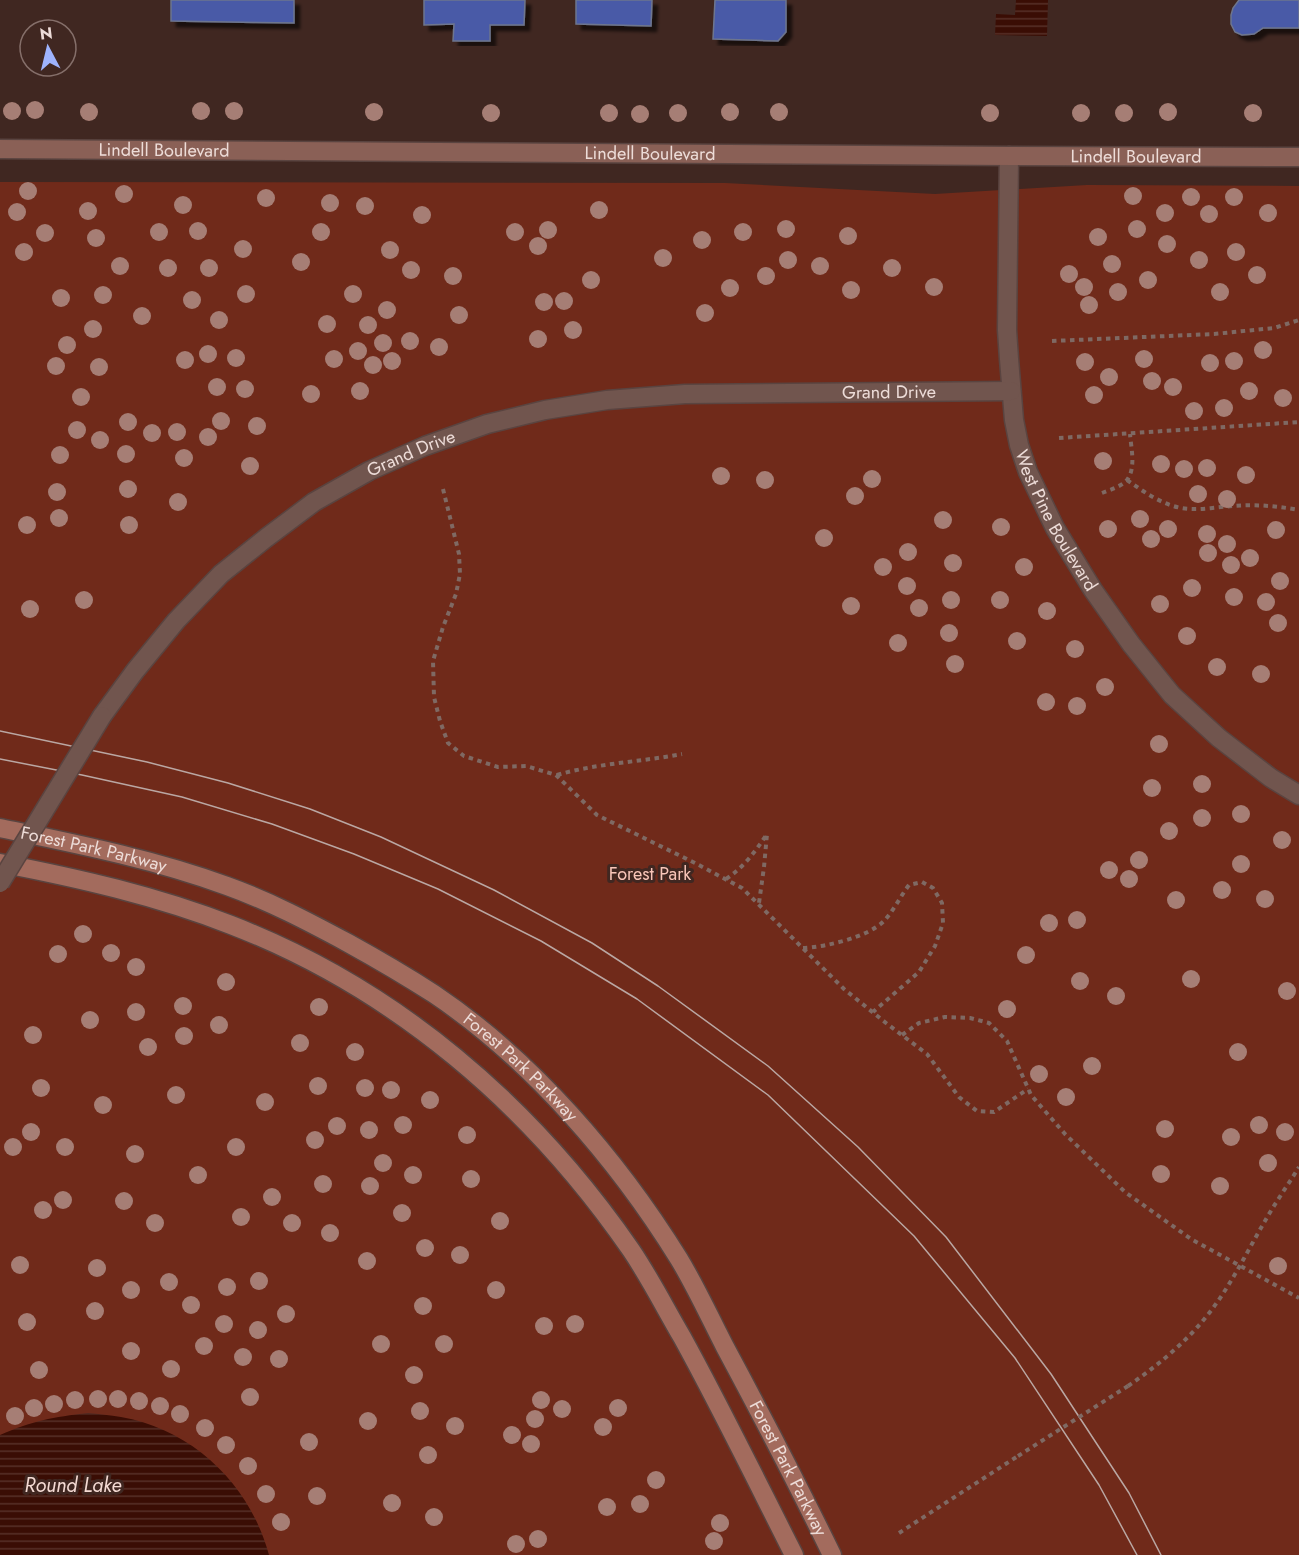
<svg xmlns="http://www.w3.org/2000/svg" width="1299" height="1555" font-family="Jost,sans-serif">
  <style>
    .green { fill: #702a1a }
    .water { fill: url(#water-rules) }
    .building { fill: #495aa7; stroke: #6e768e; stroke-width: 1.5; filter: url(#shadow) }
    .lines { fill: none; stroke-linecap: round; stroke-linejoin: round }
    .minor-casing { stroke: #5a4440; stroke-width: 21 }
    .secondary-casing { stroke: #5a4440; stroke-width: 21 }
    .primary-casing { stroke: #5a4440; stroke-width: 21 }
    .path { stroke: #7f6963; stroke-width: 4; stroke-dasharray: 4.5 4.5; stroke-linecap: butt }
    .minor { stroke: #71554e; stroke-width: 18 }
    .secondary { stroke: #8a6056; stroke-width: 18 }
    .primary { stroke: #a36b5d; stroke-width: 18 }
    .tram { stroke: #baa7a3; stroke-width: 1.5 }
    .minor-bridge-casing { stroke: #5a4440; stroke-width: 21; stroke-linecap: butt }
    .path-bridge { stroke: #7f6963; stroke-width: 4; stroke-dasharray: 4.5 4.5; stroke-linecap: butt }
    .minor-bridge { stroke: #71554e; stroke-width: 18 }
    .tree { fill: #a67e75 }
    .labels { text-anchor: middle; stroke-width: 6; stroke-linejoin: round; paint-order: stroke }
    .street-label { font-size: 18px; fill: #eddcd8; stroke: #402721 }
    .park-label { font-size: 18px; fill: #f9c6b9; stroke: #402721 }
    .water-label { font-size: 20px; font-style: italic; fill: #f5dbd4; stroke: #402721 }
  </style>
  <defs>
    <pattern id="water-rules" width="6" height="5" patternUnits="userSpaceOnUse" patternTransform="scale(1.5)"><rect width="6" height="5" fill="#3a0d04"/><path d="M0 2.5h6" fill="none" stroke="#573028"/></pattern>
    <filter id="shadow"><feDropShadow dx="5.5" dy="5.5" stdDeviation="1.5" flood-color="#0009"/></filter>
  </defs>
  <rect width="100%" height="100%" fill="#402721"/>
  <path class="green" d="M0,182L725,183L935,194L1087,185L1299,186V1555H0Z"/>
  <g class="water">
    <path d="M1016,0H1048L1047,36L995,35L996,14L1015,15Z"/>
    <path d="M88,1413C99,1414 110,1415 121,1417C194,1430 250,1485 269,1555H0V1435C32,1421 53,1417 88,1413Z"/>
  </g>
  <g class="building">
    <path d="M171,0H294V23L171,21Z"/>
    <path d="M424,0H525L524,25H490V41H453L454,24L424,25Z"/>
    <path d="M576,0H652L651,26L576,24Z"/>
    <path d="M715,0H786V32L778,41L713,39Z"/>
    <path d="M1239,0H1299V28H1263L1254,34L1242,35L1235,32L1231,24V15L1233,8Z"/>
  </g>
  <g class="lines">
    <g class="minor-casing">
      <g id="minor">
        <path id="s1" d="M1009,156L1007,330L1009,359L1014,420L1019,445L1028,472L1055,528L1093,590L1131,644L1172,695L1219,738L1271,778L1299,795"/>
        <path id="s2" d="M102,716L135,671L176,621L221,574L266,538L314,502L369,471L425,446L487,424L545,410L607,400L685,394L1011,391"/>
      </g>
    </g>
    <g class="secondary-casing">
      <g id="secondary">
        <path id="s3" d="M0,149L1009,156L1299,157"/>
      </g>
    </g>
    <g class="primary-casing">
      <g id="primary">
        <path id="s4" d="M0,828C77,844 153,859 227,886C269,901 309,922 348,943C377,959 406,976 434,994C532,1060 617,1159 679,1259C696,1287 710,1318 725,1347C762,1416 798,1485 832,1555"/>
        <path d="M0,863C78,878 157,896 231,925C396,989 531,1105 631,1250C650,1278 665,1308 682,1337C721,1408 757,1482 794,1555"/>
      </g>
    </g>
    <g class="path">
      <path d="M1052,341L1214,334L1274,328L1299,320"/>
      <path d="M1059,438L1299,422"/>
      <path d="M1127,480C1144,492 1161,504 1181,508C1198,511 1216,507 1233,506C1255,504 1277,506 1299,510"/>
      <path d="M443,489L459,554L460,574L456,594L443,627L433,661L434,697L440,721L448,743L464,756L498,767L526,766L556,775L597,815L695,863L742,888L844,989L886,1023L927,1054L959,1097L977,1111L994,1112L1028,1089"/>
      <path d="M1102,493C1110,490 1119,487 1125,482C1137,471 1131,448 1130,434"/>
      <path d="M557,775C598,763 641,762 682,754"/>
      <path d="M726,879C744,867 755,852 767,834L764,867L759,903"/>
      <path d="M803,948C826,947 868,937 884,921C894,910 900,897 909,885L922,882L933,888L942,903L943,923L935,946L919,972L873,1012"/>
      <path d="M902,1035L919,1023L945,1017L970,1018L989,1023L1007,1041L1031,1095L1065,1134L1125,1192L1191,1239L1299,1298"/>
      <path d="M1128,1386C1160,1364 1190,1339 1213,1308C1233,1281 1248,1250 1265,1221C1275,1203 1288,1185 1299,1167"/>
      <path d="M899,1533L1018,1456"/>
    </g>
    <use href="#minor" class="minor"/>
    <use href="#secondary" class="secondary"/>
    <use href="#primary" class="primary"/>
    <g class="tram">
      <path d="M0,731L147,762L228,783L310,809L381,837L494,890L592,943L658,986L768,1066L858,1147L946,1237L1051,1374L1129,1493L1161,1555"/>
      <path d="M0,759L82,775L182,797L272,824L354,854L438,889L541,941L637,999L768,1095L914,1236L1015,1358L1099,1485L1137,1555"/>
    </g>
    <g class="minor-bridge-casing">
      <path id="minor-bridge" d="M0,883L102,716"/>
    </g>
    <path class="path-bridge" d="M1018,1456L1128,1386"/>
    <use href="#minor-bridge" class="minor-bridge"/>
  </g>
  <g class="tree">
    <circle cx="35" cy="110" r="9"/>
    <circle cx="12" cy="111" r="9"/>
    <circle cx="201" cy="111" r="9"/>
    <circle cx="234" cy="111" r="9"/>
    <circle cx="89" cy="112" r="9"/>
    <circle cx="374" cy="112" r="9"/>
    <circle cx="730" cy="112" r="9"/>
    <circle cx="779" cy="112" r="9"/>
    <circle cx="1168" cy="112" r="9"/>
    <circle cx="491" cy="113" r="9"/>
    <circle cx="609" cy="113" r="9"/>
    <circle cx="678" cy="113" r="9"/>
    <circle cx="990" cy="113" r="9"/>
    <circle cx="1081" cy="113" r="9"/>
    <circle cx="1124" cy="113" r="9"/>
    <circle cx="1253" cy="113" r="9"/>
    <circle cx="640" cy="114" r="9"/>
    <circle cx="28" cy="191" r="9"/>
    <circle cx="124" cy="194" r="9"/>
    <circle cx="1133" cy="196" r="9"/>
    <circle cx="1191" cy="197" r="9"/>
    <circle cx="1234" cy="197" r="9"/>
    <circle cx="266" cy="198" r="9"/>
    <circle cx="330" cy="203" r="9"/>
    <circle cx="183" cy="205" r="9"/>
    <circle cx="365" cy="206" r="9"/>
    <circle cx="599" cy="210" r="9"/>
    <circle cx="88" cy="211" r="9"/>
    <circle cx="17" cy="212" r="9"/>
    <circle cx="1165" cy="213" r="9"/>
    <circle cx="1268" cy="213" r="9"/>
    <circle cx="1209" cy="214" r="9"/>
    <circle cx="422" cy="215" r="9"/>
    <circle cx="786" cy="229" r="9"/>
    <circle cx="1137" cy="229" r="9"/>
    <circle cx="548" cy="230" r="9"/>
    <circle cx="198" cy="231" r="9"/>
    <circle cx="159" cy="232" r="9"/>
    <circle cx="321" cy="232" r="9"/>
    <circle cx="515" cy="232" r="9"/>
    <circle cx="743" cy="232" r="9"/>
    <circle cx="45" cy="233" r="9"/>
    <circle cx="848" cy="236" r="9"/>
    <circle cx="1098" cy="237" r="9"/>
    <circle cx="96" cy="238" r="9"/>
    <circle cx="702" cy="240" r="9"/>
    <circle cx="1167" cy="244" r="9"/>
    <circle cx="538" cy="246" r="9"/>
    <circle cx="243" cy="249" r="9"/>
    <circle cx="390" cy="250" r="9"/>
    <circle cx="24" cy="252" r="9"/>
    <circle cx="1236" cy="252" r="9"/>
    <circle cx="663" cy="258" r="9"/>
    <circle cx="788" cy="260" r="9"/>
    <circle cx="1199" cy="260" r="9"/>
    <circle cx="301" cy="262" r="9"/>
    <circle cx="1112" cy="264" r="9"/>
    <circle cx="120" cy="266" r="9"/>
    <circle cx="820" cy="266" r="9"/>
    <circle cx="168" cy="268" r="9"/>
    <circle cx="209" cy="268" r="9"/>
    <circle cx="892" cy="268" r="9"/>
    <circle cx="411" cy="270" r="9"/>
    <circle cx="1069" cy="274" r="9"/>
    <circle cx="1257" cy="275" r="9"/>
    <circle cx="453" cy="276" r="9"/>
    <circle cx="766" cy="276" r="9"/>
    <circle cx="591" cy="280" r="9"/>
    <circle cx="1148" cy="280" r="9"/>
    <circle cx="934" cy="287" r="9"/>
    <circle cx="1084" cy="287" r="9"/>
    <circle cx="730" cy="288" r="9"/>
    <circle cx="851" cy="290" r="9"/>
    <circle cx="1118" cy="292" r="9"/>
    <circle cx="1220" cy="292" r="9"/>
    <circle cx="246" cy="294" r="9"/>
    <circle cx="353" cy="294" r="9"/>
    <circle cx="103" cy="295" r="9"/>
    <circle cx="61" cy="298" r="9"/>
    <circle cx="192" cy="300" r="9"/>
    <circle cx="564" cy="301" r="9"/>
    <circle cx="544" cy="302" r="9"/>
    <circle cx="1089" cy="305" r="9"/>
    <circle cx="387" cy="310" r="9"/>
    <circle cx="705" cy="313" r="9"/>
    <circle cx="459" cy="315" r="9"/>
    <circle cx="142" cy="316" r="9"/>
    <circle cx="219" cy="320" r="9"/>
    <circle cx="327" cy="324" r="9"/>
    <circle cx="368" cy="325" r="9"/>
    <circle cx="93" cy="329" r="9"/>
    <circle cx="573" cy="330" r="9"/>
    <circle cx="538" cy="339" r="9"/>
    <circle cx="410" cy="341" r="9"/>
    <circle cx="383" cy="343" r="9"/>
    <circle cx="67" cy="345" r="9"/>
    <circle cx="439" cy="347" r="9"/>
    <circle cx="1263" cy="350" r="9"/>
    <circle cx="358" cy="351" r="9"/>
    <circle cx="208" cy="354" r="9"/>
    <circle cx="236" cy="358" r="9"/>
    <circle cx="334" cy="359" r="9"/>
    <circle cx="1144" cy="359" r="9"/>
    <circle cx="185" cy="360" r="9"/>
    <circle cx="392" cy="361" r="9"/>
    <circle cx="1234" cy="361" r="9"/>
    <circle cx="1085" cy="362" r="9"/>
    <circle cx="1210" cy="363" r="9"/>
    <circle cx="373" cy="365" r="9"/>
    <circle cx="56" cy="366" r="9"/>
    <circle cx="99" cy="367" r="9"/>
    <circle cx="1109" cy="377" r="9"/>
    <circle cx="1152" cy="381" r="9"/>
    <circle cx="217" cy="387" r="9"/>
    <circle cx="1173" cy="387" r="9"/>
    <circle cx="245" cy="389" r="9"/>
    <circle cx="360" cy="391" r="9"/>
    <circle cx="1249" cy="391" r="9"/>
    <circle cx="311" cy="394" r="9"/>
    <circle cx="1094" cy="395" r="9"/>
    <circle cx="81" cy="397" r="9"/>
    <circle cx="1283" cy="398" r="9"/>
    <circle cx="1224" cy="408" r="9"/>
    <circle cx="1194" cy="411" r="9"/>
    <circle cx="221" cy="421" r="9"/>
    <circle cx="128" cy="422" r="9"/>
    <circle cx="257" cy="426" r="9"/>
    <circle cx="77" cy="430" r="9"/>
    <circle cx="177" cy="432" r="9"/>
    <circle cx="152" cy="433" r="9"/>
    <circle cx="208" cy="437" r="9"/>
    <circle cx="100" cy="440" r="9"/>
    <circle cx="126" cy="454" r="9"/>
    <circle cx="60" cy="455" r="9"/>
    <circle cx="184" cy="458" r="9"/>
    <circle cx="1103" cy="461" r="9"/>
    <circle cx="1161" cy="464" r="9"/>
    <circle cx="250" cy="466" r="9"/>
    <circle cx="1207" cy="468" r="9"/>
    <circle cx="1184" cy="469" r="9"/>
    <circle cx="1246" cy="475" r="9"/>
    <circle cx="721" cy="476" r="9"/>
    <circle cx="872" cy="479" r="9"/>
    <circle cx="765" cy="480" r="9"/>
    <circle cx="128" cy="489" r="9"/>
    <circle cx="57" cy="492" r="9"/>
    <circle cx="1198" cy="494" r="9"/>
    <circle cx="855" cy="496" r="9"/>
    <circle cx="1227" cy="499" r="9"/>
    <circle cx="178" cy="502" r="9"/>
    <circle cx="59" cy="518" r="9"/>
    <circle cx="1140" cy="519" r="9"/>
    <circle cx="943" cy="520" r="9"/>
    <circle cx="27" cy="525" r="9"/>
    <circle cx="129" cy="525" r="9"/>
    <circle cx="1001" cy="527" r="9"/>
    <circle cx="1108" cy="529" r="9"/>
    <circle cx="1168" cy="529" r="9"/>
    <circle cx="1276" cy="530" r="9"/>
    <circle cx="1207" cy="534" r="9"/>
    <circle cx="824" cy="538" r="9"/>
    <circle cx="1151" cy="539" r="9"/>
    <circle cx="1227" cy="544" r="9"/>
    <circle cx="908" cy="552" r="9"/>
    <circle cx="1208" cy="553" r="9"/>
    <circle cx="1250" cy="558" r="9"/>
    <circle cx="953" cy="563" r="9"/>
    <circle cx="1231" cy="565" r="9"/>
    <circle cx="883" cy="567" r="9"/>
    <circle cx="1024" cy="567" r="9"/>
    <circle cx="1280" cy="581" r="9"/>
    <circle cx="907" cy="586" r="9"/>
    <circle cx="1192" cy="588" r="9"/>
    <circle cx="1234" cy="597" r="9"/>
    <circle cx="84" cy="600" r="9"/>
    <circle cx="951" cy="600" r="9"/>
    <circle cx="1000" cy="600" r="9"/>
    <circle cx="1266" cy="602" r="9"/>
    <circle cx="1160" cy="604" r="9"/>
    <circle cx="851" cy="606" r="9"/>
    <circle cx="919" cy="608" r="9"/>
    <circle cx="30" cy="609" r="9"/>
    <circle cx="1047" cy="611" r="9"/>
    <circle cx="1278" cy="623" r="9"/>
    <circle cx="949" cy="633" r="9"/>
    <circle cx="1187" cy="636" r="9"/>
    <circle cx="1017" cy="641" r="9"/>
    <circle cx="898" cy="643" r="9"/>
    <circle cx="1075" cy="649" r="9"/>
    <circle cx="955" cy="664" r="9"/>
    <circle cx="1217" cy="667" r="9"/>
    <circle cx="1261" cy="674" r="9"/>
    <circle cx="1105" cy="687" r="9"/>
    <circle cx="1046" cy="702" r="9"/>
    <circle cx="1077" cy="706" r="9"/>
    <circle cx="1159" cy="744" r="9"/>
    <circle cx="1202" cy="784" r="9"/>
    <circle cx="1152" cy="788" r="9"/>
    <circle cx="1241" cy="814" r="9"/>
    <circle cx="1202" cy="818" r="9"/>
    <circle cx="1169" cy="831" r="9"/>
    <circle cx="1282" cy="840" r="9"/>
    <circle cx="1139" cy="860" r="9"/>
    <circle cx="1241" cy="864" r="9"/>
    <circle cx="1109" cy="870" r="9"/>
    <circle cx="1129" cy="879" r="9"/>
    <circle cx="1222" cy="890" r="9"/>
    <circle cx="1265" cy="899" r="9"/>
    <circle cx="1176" cy="900" r="9"/>
    <circle cx="1077" cy="920" r="9"/>
    <circle cx="1049" cy="923" r="9"/>
    <circle cx="83" cy="934" r="9"/>
    <circle cx="111" cy="953" r="9"/>
    <circle cx="58" cy="954" r="9"/>
    <circle cx="1026" cy="955" r="9"/>
    <circle cx="136" cy="967" r="9"/>
    <circle cx="1191" cy="979" r="9"/>
    <circle cx="1080" cy="981" r="9"/>
    <circle cx="226" cy="982" r="9"/>
    <circle cx="1287" cy="991" r="9"/>
    <circle cx="1116" cy="996" r="9"/>
    <circle cx="183" cy="1006" r="9"/>
    <circle cx="319" cy="1007" r="9"/>
    <circle cx="1007" cy="1009" r="9"/>
    <circle cx="136" cy="1012" r="9"/>
    <circle cx="90" cy="1020" r="9"/>
    <circle cx="219" cy="1025" r="9"/>
    <circle cx="33" cy="1035" r="9"/>
    <circle cx="184" cy="1036" r="9"/>
    <circle cx="300" cy="1043" r="9"/>
    <circle cx="148" cy="1047" r="9"/>
    <circle cx="355" cy="1052" r="9"/>
    <circle cx="1238" cy="1052" r="9"/>
    <circle cx="1092" cy="1066" r="9"/>
    <circle cx="1039" cy="1074" r="9"/>
    <circle cx="318" cy="1086" r="9"/>
    <circle cx="41" cy="1088" r="9"/>
    <circle cx="365" cy="1088" r="9"/>
    <circle cx="391" cy="1090" r="9"/>
    <circle cx="176" cy="1095" r="9"/>
    <circle cx="1066" cy="1097" r="9"/>
    <circle cx="430" cy="1100" r="9"/>
    <circle cx="265" cy="1102" r="9"/>
    <circle cx="103" cy="1105" r="9"/>
    <circle cx="403" cy="1125" r="9"/>
    <circle cx="1259" cy="1125" r="9"/>
    <circle cx="337" cy="1126" r="9"/>
    <circle cx="1165" cy="1129" r="9"/>
    <circle cx="369" cy="1130" r="9"/>
    <circle cx="31" cy="1132" r="9"/>
    <circle cx="1285" cy="1132" r="9"/>
    <circle cx="467" cy="1135" r="9"/>
    <circle cx="1231" cy="1137" r="9"/>
    <circle cx="315" cy="1140" r="9"/>
    <circle cx="13" cy="1147" r="9"/>
    <circle cx="65" cy="1147" r="9"/>
    <circle cx="236" cy="1147" r="9"/>
    <circle cx="135" cy="1154" r="9"/>
    <circle cx="383" cy="1163" r="9"/>
    <circle cx="1268" cy="1163" r="9"/>
    <circle cx="1161" cy="1174" r="9"/>
    <circle cx="198" cy="1175" r="9"/>
    <circle cx="413" cy="1175" r="9"/>
    <circle cx="471" cy="1179" r="9"/>
    <circle cx="323" cy="1184" r="9"/>
    <circle cx="370" cy="1186" r="9"/>
    <circle cx="1220" cy="1186" r="9"/>
    <circle cx="272" cy="1197" r="9"/>
    <circle cx="63" cy="1200" r="9"/>
    <circle cx="124" cy="1201" r="9"/>
    <circle cx="43" cy="1210" r="9"/>
    <circle cx="402" cy="1213" r="9"/>
    <circle cx="241" cy="1217" r="9"/>
    <circle cx="500" cy="1221" r="9"/>
    <circle cx="155" cy="1223" r="9"/>
    <circle cx="292" cy="1223" r="9"/>
    <circle cx="330" cy="1233" r="9"/>
    <circle cx="425" cy="1248" r="9"/>
    <circle cx="460" cy="1255" r="9"/>
    <circle cx="367" cy="1261" r="9"/>
    <circle cx="20" cy="1265" r="9"/>
    <circle cx="1278" cy="1266" r="9"/>
    <circle cx="97" cy="1268" r="9"/>
    <circle cx="259" cy="1281" r="9"/>
    <circle cx="169" cy="1282" r="9"/>
    <circle cx="227" cy="1287" r="9"/>
    <circle cx="131" cy="1290" r="9"/>
    <circle cx="496" cy="1290" r="9"/>
    <circle cx="191" cy="1305" r="9"/>
    <circle cx="423" cy="1306" r="9"/>
    <circle cx="95" cy="1311" r="9"/>
    <circle cx="286" cy="1314" r="9"/>
    <circle cx="27" cy="1322" r="9"/>
    <circle cx="224" cy="1324" r="9"/>
    <circle cx="575" cy="1324" r="9"/>
    <circle cx="544" cy="1326" r="9"/>
    <circle cx="258" cy="1330" r="9"/>
    <circle cx="381" cy="1344" r="9"/>
    <circle cx="444" cy="1344" r="9"/>
    <circle cx="204" cy="1346" r="9"/>
    <circle cx="131" cy="1351" r="9"/>
    <circle cx="243" cy="1357" r="9"/>
    <circle cx="279" cy="1359" r="9"/>
    <circle cx="171" cy="1369" r="9"/>
    <circle cx="39" cy="1370" r="9"/>
    <circle cx="414" cy="1375" r="9"/>
    <circle cx="250" cy="1397" r="9"/>
    <circle cx="98" cy="1399" r="9"/>
    <circle cx="118" cy="1399" r="9"/>
    <circle cx="75" cy="1400" r="9"/>
    <circle cx="541" cy="1400" r="9"/>
    <circle cx="139" cy="1401" r="9"/>
    <circle cx="54" cy="1404" r="9"/>
    <circle cx="160" cy="1406" r="9"/>
    <circle cx="34" cy="1408" r="9"/>
    <circle cx="618" cy="1408" r="9"/>
    <circle cx="562" cy="1409" r="9"/>
    <circle cx="420" cy="1411" r="9"/>
    <circle cx="180" cy="1414" r="9"/>
    <circle cx="15" cy="1416" r="9"/>
    <circle cx="535" cy="1419" r="9"/>
    <circle cx="368" cy="1421" r="9"/>
    <circle cx="455" cy="1426" r="9"/>
    <circle cx="603" cy="1427" r="9"/>
    <circle cx="205" cy="1428" r="9"/>
    <circle cx="512" cy="1435" r="9"/>
    <circle cx="309" cy="1442" r="9"/>
    <circle cx="531" cy="1444" r="9"/>
    <circle cx="226" cy="1445" r="9"/>
    <circle cx="428" cy="1455" r="9"/>
    <circle cx="248" cy="1466" r="9"/>
    <circle cx="656" cy="1480" r="9"/>
    <circle cx="266" cy="1494" r="9"/>
    <circle cx="317" cy="1496" r="9"/>
    <circle cx="392" cy="1503" r="9"/>
    <circle cx="640" cy="1504" r="9"/>
    <circle cx="607" cy="1507" r="9"/>
    <circle cx="434" cy="1517" r="9"/>
    <circle cx="281" cy="1522" r="9"/>
    <circle cx="720" cy="1523" r="9"/>
    <circle cx="538" cy="1539" r="9"/>
    <circle cx="714" cy="1541" r="9"/>
    <circle cx="516" cy="1544" r="9"/>
  </g>
  <g class="labels">
    <g class="street-label">
      <text dy="6" stroke="none"><textPath href="#s3" startOffset="164">Lindell Boulevard</textPath></text>
      <text dy="6" stroke="none"><textPath href="#s3" startOffset="650">Lindell Boulevard</textPath></text>
      <text dy="6" stroke="none"><textPath href="#s3" startOffset="1136">Lindell Boulevard</textPath></text>
      <text dy="6" stroke="none"><textPath href="#s2" startOffset="898">Grand Drive</textPath></text>
      <text dy="6" stroke="none"><textPath href="#s2" startOffset="412">Grand Drive</textPath></text>
      <text dy="6" stroke="none"><textPath href="#s1" startOffset="374">West Pine Boulevard</textPath></text>
      <text dy="6" stroke="none"><textPath href="#s4" startOffset="96">Forest Park Parkway</textPath></text>
      <text dy="6" stroke="none"><textPath href="#s4" startOffset="582">Forest Park Parkway</textPath></text>
      <text dy="6" stroke="none"><textPath href="#s4" startOffset="1068">Forest Park Parkway</textPath></text>
    </g>
    <g class="park-label">
      <text x="650" y="880">Forest Park</text>
    </g>
    <g class="water-label">
      <text x="73" y="1492">Round Lake</text>
    </g>
  </g>
  <g transform="translate(48 48) rotate(353)"><circle r="28" fill="#402721" stroke="#856f6a" stroke-width="1.5"/>
  <path d="M0-4.5L10 22L0 15L-10 22Z" fill="#9eb3fd"/>
  <text y="-9" font-size="16" font-weight="bold" text-anchor="middle" fill="#eddcd8">N</text>
  </g>
</svg>
